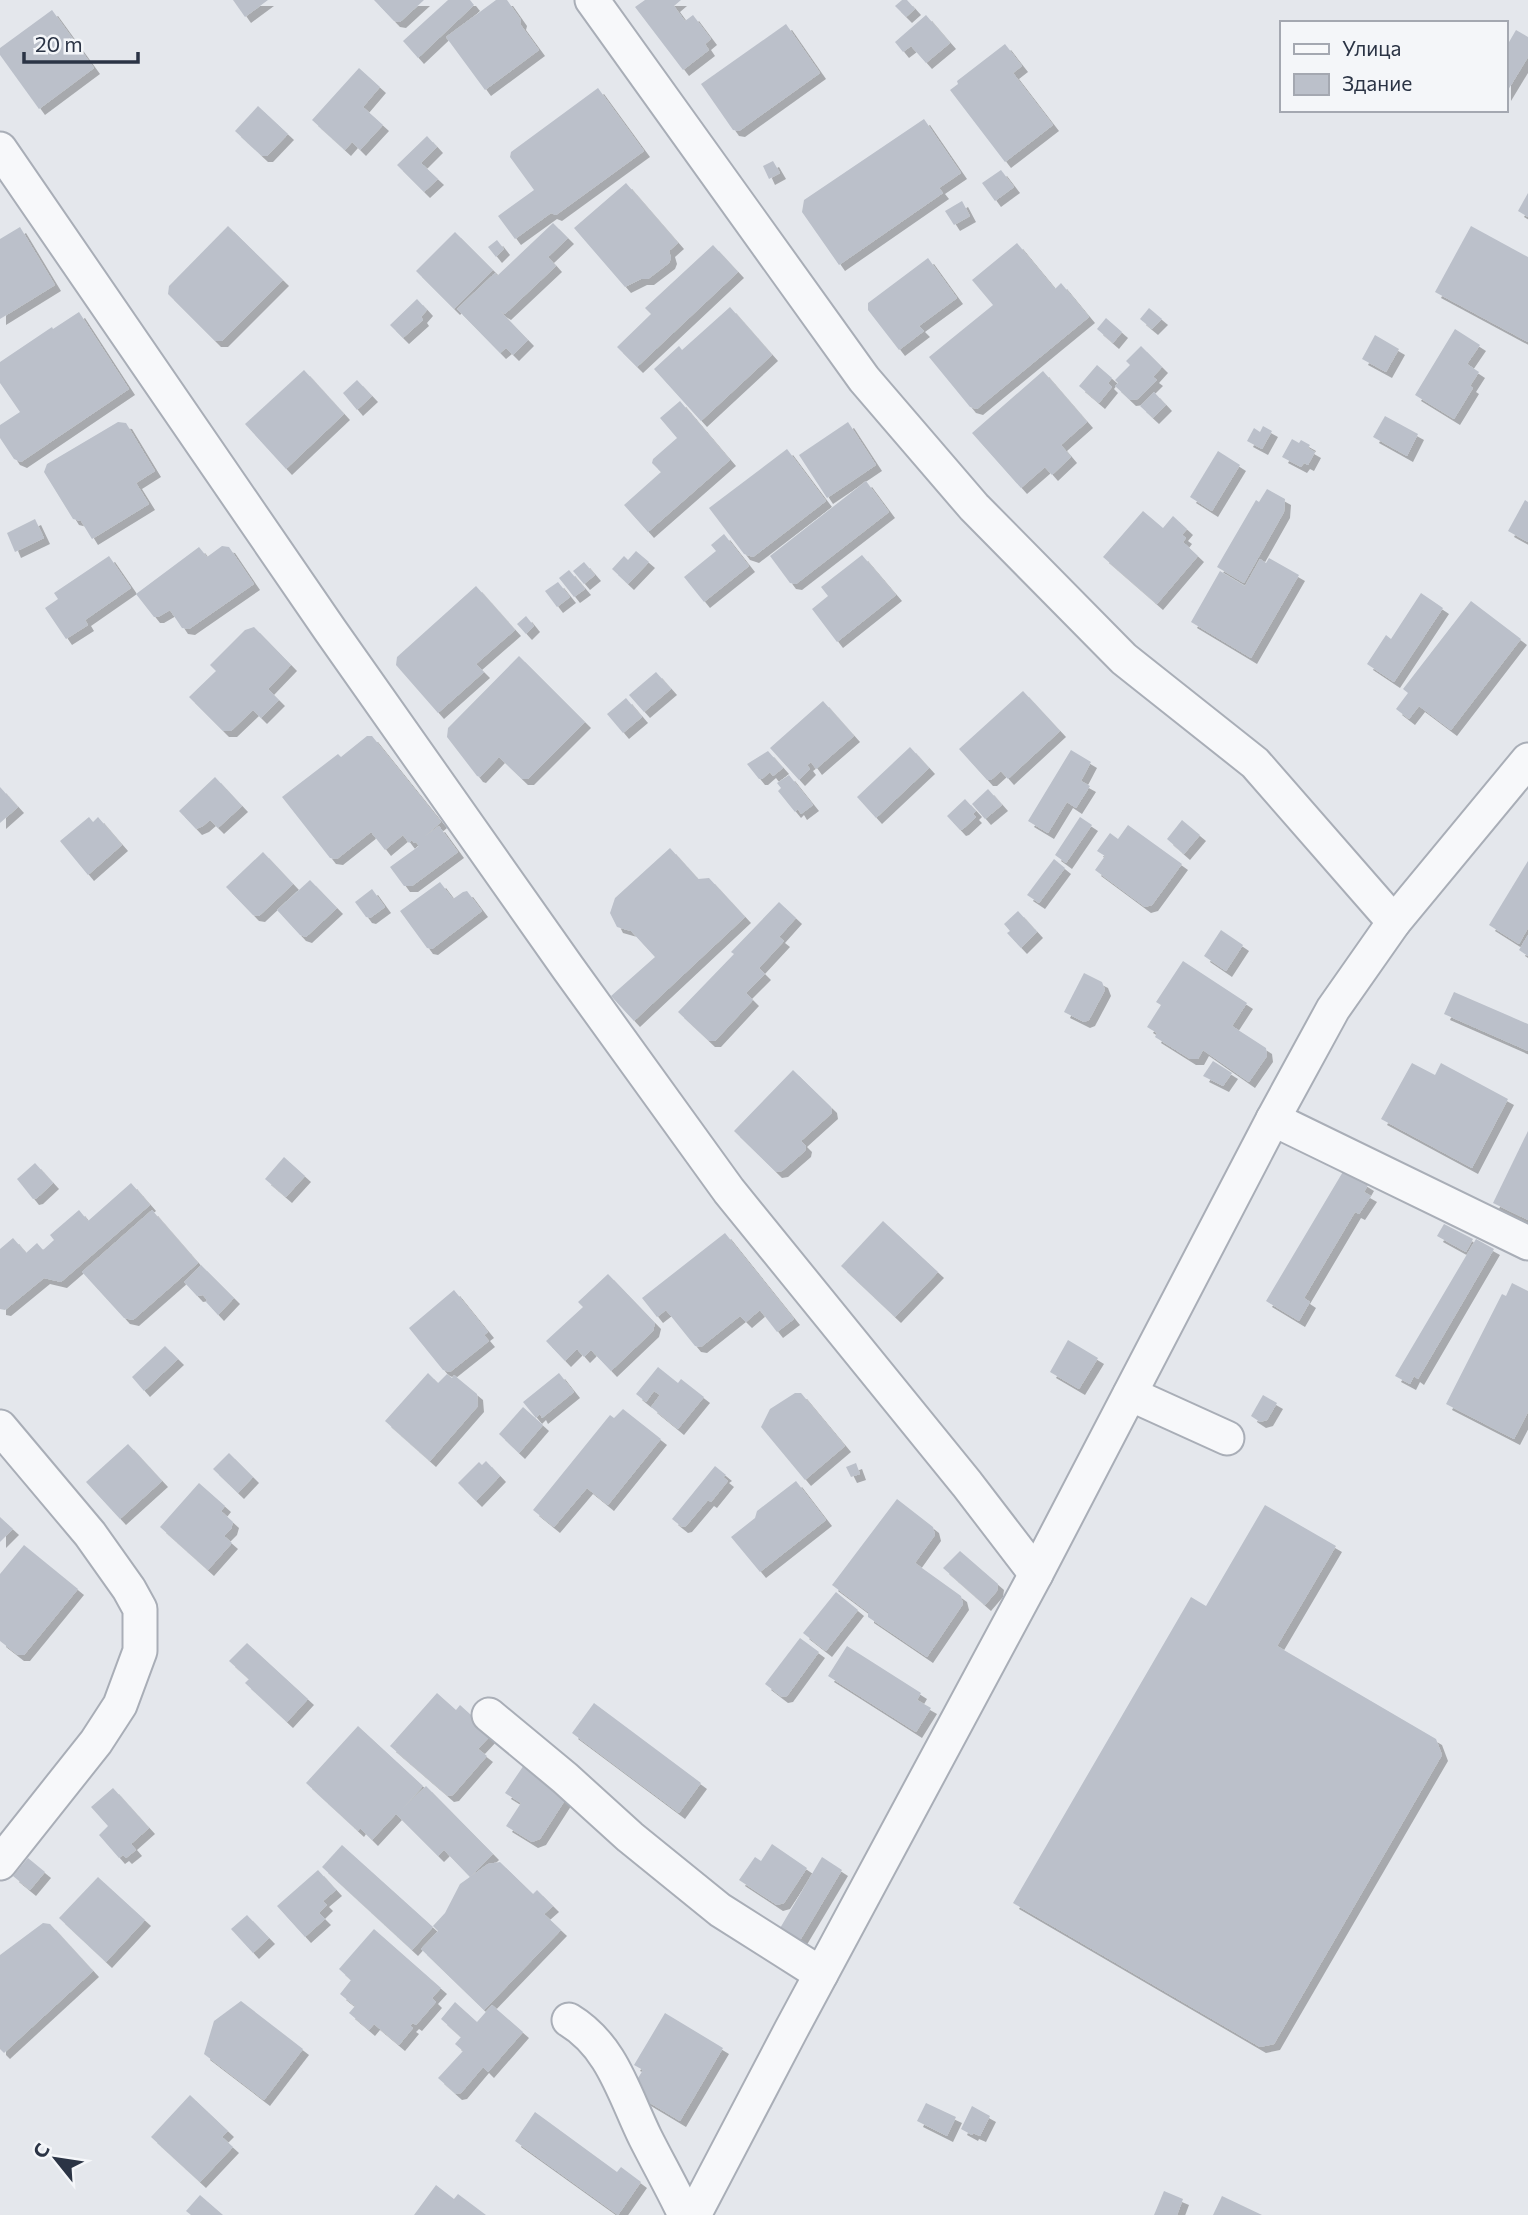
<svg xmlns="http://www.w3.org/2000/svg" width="1528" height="2215" font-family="Commissioner,sans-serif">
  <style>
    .building { fill: #bbc0ca; filter: url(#shadow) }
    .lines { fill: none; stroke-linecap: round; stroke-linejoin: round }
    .street-casing { stroke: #a9aeb7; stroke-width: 37 }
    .street { stroke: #f7f8fa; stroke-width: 33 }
  </style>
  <defs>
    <filter id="shadow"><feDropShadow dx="6" dy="6" stdDeviation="0" flood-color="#0004"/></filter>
  </defs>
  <rect width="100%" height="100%" fill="#e4e7ec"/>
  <g class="building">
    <path d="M233,0H268L245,17Z"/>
    <path d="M374,0H424L400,22L394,21Z"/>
    <path d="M448,0H470L474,5L418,58L403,41Z"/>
    <path d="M496,0H507L521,20L520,24L539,50L485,90L446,37Z"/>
    <path d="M645,0H681L674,6L685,21L693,15L711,39L705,44L709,50L683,70L635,7Z"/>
    <path d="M902,0H907L915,9L906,17L895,6Z"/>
    <path d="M52,10L94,68L39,109L0,55V48Z"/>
    <path d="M926,15L950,43L926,63L911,46L903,52L895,42Z"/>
    <path d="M786,24L820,73L739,131L733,130L701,84Z"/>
    <path d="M1516,30L1528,37V57L1505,95V49Z"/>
    <path d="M1005,44L1022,66L1013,73L1053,125L1005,162L950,90L958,84L957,81Z"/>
    <path d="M359,68L380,87L363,107L383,125L360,150L352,142L345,150L312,120Z"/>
    <path d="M598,88L644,151L556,215L551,213L515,239L498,216L534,190L510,157L511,152Z"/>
    <path d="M258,106L288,134L267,156H262L235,131Z"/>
    <path d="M924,119L961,173L939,188L943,193L839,265L802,212L804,200Z"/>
    <path d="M427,136L437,147L421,163L438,179L424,192L397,165Z"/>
    <path d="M773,161L780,173L769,179L763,166Z"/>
    <path d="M1001,170L1014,187L995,201L982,183Z"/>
    <path d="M626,183L678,243L669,251L671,258L669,263L648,279H641L625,287L574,228Z"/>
    <path d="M1528,193V217L1518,211Z"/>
    <path d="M962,201L970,216L954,225L945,211Z"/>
    <path d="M553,223L568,238L548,257L556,266L505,314L500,311L528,340L513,355L506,348L500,353L457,309L495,273L497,276Z"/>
    <path d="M228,226L283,280L222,341H215L168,294L169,286Z"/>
    <path d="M1471,226L1528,257V342L1435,292Z"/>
    <path d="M20,227L55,285L0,319V239Z"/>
    <path d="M455,232L493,270L454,309L416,271Z"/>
    <path d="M497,240L504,249L496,257L488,247Z"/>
    <path d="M1017,243L1055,289L1061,283L1089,317L977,409L970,407L929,357L993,305L972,280Z"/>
    <path d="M713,245L738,272L637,367L617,347L651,314L645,308Z"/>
    <path d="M928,258L957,298L919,326L924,331L899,350L868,310V303Z"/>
    <path d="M417,299L427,310L421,317L423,320L403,338L390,325Z"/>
    <path d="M730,307L772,355L701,421L654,369L679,346L682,350Z"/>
    <path d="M1149,308L1162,319L1152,329L1140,319Z"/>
    <path d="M79,312L129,389L21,462L14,459L0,438V425L20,412L0,383V362L52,327L53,329Z"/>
    <path d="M1106,318L1122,332L1113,343L1097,329Z"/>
    <path d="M1455,329L1480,345L1467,364L1479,372L1470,386L1473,388L1454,419L1415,395Z"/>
    <path d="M1375,335L1399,349L1386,372L1362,359Z"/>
    <path d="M1141,346L1162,367L1153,377L1157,380L1138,399L1130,400L1115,386L1118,383L1115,380L1130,365L1126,361Z"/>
    <path d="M1097,365L1112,378L1108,383L1112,387L1099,403L1079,386Z"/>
    <path d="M304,370L344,414L286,469L245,424Z"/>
    <path d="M1043,371L1087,422L1061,445L1071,457L1052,475L1045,467L1021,488L972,433Z"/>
    <path d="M357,380L372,396L357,410L343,393Z"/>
    <path d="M1154,392L1166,405L1153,418L1140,406Z"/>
    <path d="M680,401L730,460L648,532L624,505L661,472L652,463L653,459L677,438L660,418Z"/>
    <path d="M1385,416L1418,434L1407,456L1373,437Z"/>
    <path d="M118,422L126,423L155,471L136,483L149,504L92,539L81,521L73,519L44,472L47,464Z"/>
    <path d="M848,422L876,465L827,498L799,455Z"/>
    <path d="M1263,426L1272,431L1262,449L1247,441L1254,428L1260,432Z"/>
    <path d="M1292,439L1299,443L1301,440L1310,445L1308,448L1315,452L1308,465L1304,463L1301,467L1282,457Z"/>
    <path d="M787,449L826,501L753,557L744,554L709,508Z"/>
    <path d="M1218,451L1240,465L1212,511L1190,497Z"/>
    <path d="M866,481L889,512L796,584L790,583L770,556Z"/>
    <path d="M1267,489L1285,499L1284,512L1244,583L1217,567L1256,500L1259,502Z"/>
    <path d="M1525,500L1528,502V542L1508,531Z"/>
    <path d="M1143,511L1163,528L1173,516L1187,529L1182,535L1186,538L1183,542L1198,556L1157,604L1103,557Z"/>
    <path d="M35,519L44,538L15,552L7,533Z"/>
    <path d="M724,534L749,566L704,602L684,577L716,551L711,545Z"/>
    <path d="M222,546L229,547L254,584L189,629L182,628L170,610L158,617H154L136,594L199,547L207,557Z"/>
    <path d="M636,551L649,562L628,584L612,569L624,556L628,560Z"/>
    <path d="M862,555L896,595L837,642L812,609L828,596L821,587Z"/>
    <path d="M109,556L131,588L85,620L88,625L66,639L45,608L58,599L54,593Z"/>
    <path d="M1269,558L1299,575L1251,658L1191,622L1220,571L1245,586L1260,559L1266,563Z"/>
    <path d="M584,562L595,575L584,584L573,571Z"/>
    <path d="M569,570L585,589L574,597L559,578Z"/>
    <path d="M558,582L570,597L557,607L545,591Z"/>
    <path d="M476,586L515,630L476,664L484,672L438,713L396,665L397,657Z"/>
    <path d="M1421,593L1443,608L1394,682L1367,664L1386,635L1391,639Z"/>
    <path d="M1471,601L1521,639L1451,730L1419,706L1409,719L1396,709L1408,693L1403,689Z"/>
    <path d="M526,616L534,626L526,634L517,624Z"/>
    <path d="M254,627L291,665L268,689L279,700L261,718L253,710L231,731H223L189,697L216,671L210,665L245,630Z"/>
    <path d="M519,656L585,722L528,779H522L499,757L480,777L477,776L447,737L448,728Z"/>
    <path d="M656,672L671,689L644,712L629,695Z"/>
    <path d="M1023,691L1060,731L1008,779L1001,771L991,780H987L959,749Z"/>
    <path d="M626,698L642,717L623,733L607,714Z"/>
    <path d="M823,701L854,736L816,769L811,762L807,765L810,769L799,780L770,748Z"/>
    <path d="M367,736H372L441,822L424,837L439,826L458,852L412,886H404L390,867L419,846L416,842L414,843L412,840L409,843L403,835L385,850L371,832L337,859L330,858L282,797L338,754L341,757Z"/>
    <path d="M910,747L929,768L876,818L857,797Z"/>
    <path d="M1071,750L1091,762L1081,781L1090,786L1076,808L1067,802L1048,833L1028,821Z"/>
    <path d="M768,751L783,768L773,776L770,772L762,779H759L747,764Z"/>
    <path d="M789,775L813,805L801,814L798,809L795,812L778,791L781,788L777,783Z"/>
    <path d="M215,777L242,806L218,828L210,820L203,826L196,829L179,811Z"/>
    <path d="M0,787L18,807L0,823Z"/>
    <path d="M988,789L1002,805L985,819L972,804Z"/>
    <path d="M965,799L976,811L973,814L976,817L963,829L960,830L947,816Z"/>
    <path d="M89,817L93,822L98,817L122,845L88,875L60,841Z"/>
    <path d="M1080,817L1092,825L1066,863L1055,855Z"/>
    <path d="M1182,820L1200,835L1184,854L1167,839Z"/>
    <path d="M1128,825L1182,864L1152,905L1145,907L1095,870L1105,856L1097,851L1110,833L1118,839Z"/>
    <path d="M670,848L698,879L709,878L745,917L634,1021L611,996L655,957L631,931L617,927L610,913L615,898Z"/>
    <path d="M263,852L293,884L259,916L253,915L226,887Z"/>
    <path d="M1054,859L1065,868L1039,903L1027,895Z"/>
    <path d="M1528,861V928L1519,944L1489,925Z"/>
    <path d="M310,880L337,908L306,937L300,935L277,910Z"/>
    <path d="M440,882L453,899L463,892L467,891L482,911L432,949L427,948L400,911Z"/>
    <path d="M372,889L385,907L370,918L366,917L355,902Z"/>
    <path d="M779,902L796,918L779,937L784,941L759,968L765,974L746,993L753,1000L715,1041H709L678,1012L734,954L731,952Z"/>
    <path d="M1018,911L1037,932L1021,948L1007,933L1010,931L1004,924Z"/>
    <path d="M1221,930L1243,945L1226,971L1204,956Z"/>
    <path d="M1528,935V956L1519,950Z"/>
    <path d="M1183,961L1247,1003L1232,1026L1266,1048L1267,1056L1249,1082L1203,1050L1198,1059H1190L1155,1037L1157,1033L1147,1027L1161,1005L1156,1002Z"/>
    <path d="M1084,973L1102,982L1105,990L1089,1020L1084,1022L1064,1012Z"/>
    <path d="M1454,992L1528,1024V1051L1444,1014Z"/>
    <path d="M1213,1061L1232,1073L1223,1086L1203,1076Z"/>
    <path d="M1412,1063L1435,1075L1441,1063L1508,1099L1472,1168L1381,1119Z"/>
    <path d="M793,1070L831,1107L832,1113L801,1141L806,1146L805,1151L782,1171L776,1172L734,1131Z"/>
    <path d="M1528,1131V1220L1493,1203Z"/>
    <path d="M284,1157L305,1176L286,1197L265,1179Z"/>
    <path d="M35,1163L53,1183L37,1198L33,1199L17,1179Z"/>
    <path d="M1344,1170L1368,1185L1364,1192L1371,1196L1359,1214L1355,1212L1304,1298L1310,1302L1299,1321L1266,1301Z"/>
    <path d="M131,1183L150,1205L61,1282L44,1278L5,1310L0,1309V1249L13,1238L26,1253L37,1243L43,1250L54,1240L50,1235L79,1210L88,1221Z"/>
    <path d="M152,1210L198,1263L133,1320L124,1318L82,1272Z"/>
    <path d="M883,1221L938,1272L895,1317L841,1266Z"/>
    <path d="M1444,1224L1473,1239L1466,1252L1437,1236Z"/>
    <path d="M725,1233L794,1319L777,1332L760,1310L746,1322L740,1316L701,1347L695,1346L666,1310L657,1317L642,1298Z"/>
    <path d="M1476,1239L1494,1249L1418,1379L1414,1376L1410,1384L1395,1376Z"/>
    <path d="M201,1265L234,1298L218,1315L206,1302L207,1300L203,1295L197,1296L184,1282Z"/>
    <path d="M608,1274L655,1323L653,1331L611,1371L591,1350L584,1357L577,1349L565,1361L546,1341L583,1307L578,1302Z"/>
    <path d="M1512,1283L1528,1291V1412L1514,1439L1446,1404L1502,1294L1506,1296Z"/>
    <path d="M454,1290L488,1332L484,1335L489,1341L450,1372L443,1370L409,1328Z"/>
    <path d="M1068,1340L1098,1358L1079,1389L1050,1372Z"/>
    <path d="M165,1346L178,1359L144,1391L132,1377Z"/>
    <path d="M658,1367L678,1383L681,1379L704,1397L678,1429L651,1407L660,1395L654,1391L646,1402L636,1394Z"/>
    <path d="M428,1373L438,1383L447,1374L452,1378L454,1375L477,1394L478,1406L430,1461L385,1421Z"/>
    <path d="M559,1373L574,1392L542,1418L540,1414L536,1418L523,1402Z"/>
    <path d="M795,1393H801L845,1446L805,1480L761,1427L770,1409Z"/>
    <path d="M1263,1395L1277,1403L1267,1420L1260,1422L1251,1416Z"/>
    <path d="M523,1407L543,1425L519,1453L499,1434Z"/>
    <path d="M623,1409L661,1439L608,1505L587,1488L554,1527L533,1510L610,1415L614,1418Z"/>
    <path d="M128,1444L162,1481L120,1519L86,1482Z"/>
    <path d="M229,1453L253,1477L238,1493L213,1469Z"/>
    <path d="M486,1461L500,1476L476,1501L458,1483L479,1462L482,1465Z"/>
    <path d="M856,1463L860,1474L851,1477L846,1467Z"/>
    <path d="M715,1466L726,1475L723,1477L728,1481L711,1502L708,1500L686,1526L682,1527L672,1519Z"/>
    <path d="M796,1481L826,1520L760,1572L731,1537L755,1518L757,1511Z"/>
    <path d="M199,1483L225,1506L221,1511L233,1522L231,1529L224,1536L232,1543L208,1570L160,1527Z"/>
    <path d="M897,1499L933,1527L935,1535L915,1563L961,1596L963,1604L927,1657L868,1617V1612L832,1585Z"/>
    <path d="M1265,1505L1336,1546L1277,1646L1436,1739L1442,1755L1274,2044L1260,2047L1013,1903L1191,1597L1206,1606Z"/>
    <path d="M0,1517L13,1529L0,1542Z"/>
    <path d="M24,1545L78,1589L24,1655H18L0,1641V1574Z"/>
    <path d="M960,1551L998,1584L997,1591L985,1605L943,1568Z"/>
    <path d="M836,1592L858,1610L826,1651L803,1633Z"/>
    <path d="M800,1638L819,1652L787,1696L782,1697L765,1684Z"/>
    <path d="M247,1643L308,1699L287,1722L245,1683L249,1679L229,1661Z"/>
    <path d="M847,1646L921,1693L917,1700L931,1708L916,1732L828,1676Z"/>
    <path d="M437,1693L456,1710L460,1705L492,1734L478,1749L487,1756L453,1795L448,1796L390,1746Z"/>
    <path d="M594,1703L701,1783L679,1813L572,1733Z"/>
    <path d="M358,1726L423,1786L403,1808L426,1786L493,1854L470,1877L444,1850L438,1856L396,1814L372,1840L360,1828L358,1831L306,1783Z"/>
    <path d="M524,1765L569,1794L540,1839L532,1842L506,1826L521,1803L505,1793Z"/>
    <path d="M113,1788L149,1828L131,1844L136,1850L126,1858L123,1855L119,1858L99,1835L108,1826L91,1807Z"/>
    <path d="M772,1844L807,1868L784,1903L777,1905L739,1880L755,1857L761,1861Z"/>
    <path d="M342,1845L433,1927L412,1950L322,1867Z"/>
    <path d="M822,1857L842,1870L796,1947L776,1935Z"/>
    <path d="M28,1858L45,1872L30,1890L13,1876Z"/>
    <path d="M500,1862L533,1894L537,1890L553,1906L544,1914L561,1930L484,2010L421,1949L438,1931L433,1926L445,1913L460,1884L488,1864Z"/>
    <path d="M318,1870L336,1890L323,1901L327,1905L319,1913L325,1919L305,1937L277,1906Z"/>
    <path d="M98,1877L145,1920L106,1962L59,1918Z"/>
    <path d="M247,1915L269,1938L253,1953L231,1929Z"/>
    <path d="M43,1923L50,1924L93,1971L4,2053L0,2049V1955Z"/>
    <path d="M374,1929L441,1988L432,1998L436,2002L416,2025L413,2023L410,2026L413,2028L399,2045L374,2024L369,2030L349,2013L355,2006L340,1994L351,1980L339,1969Z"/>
    <path d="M241,2001L303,2049L264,2100L204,2054L214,2021Z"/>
    <path d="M455,2002L477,2022L492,2005L523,2032L488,2072L483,2067L461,2093L456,2094L438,2078L463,2051L455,2044L461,2037L441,2019Z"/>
    <path d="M665,2013L723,2048L680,2121L630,2091L643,2070L634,2065Z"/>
    <path d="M190,2095L228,2131L222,2137L233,2147L200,2182L151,2137Z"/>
    <path d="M926,2103L956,2117L947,2136L917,2121Z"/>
    <path d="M972,2106L990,2116L980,2136L973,2133L972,2135L961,2129Z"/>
    <path d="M535,2112L617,2172L621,2167L641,2182L618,2215L515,2141Z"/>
    <path d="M436,2185L454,2199L458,2194L486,2215H414Z"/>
    <path d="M1164,2191L1183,2199L1177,2215H1154Z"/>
    <path d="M200,2195L223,2215H191L186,2211Z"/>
    <path d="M1222,2196L1262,2215H1213Z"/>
  </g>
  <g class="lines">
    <g class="street-casing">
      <g id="street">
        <path d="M592,0L864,379L974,507L1124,659L1255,763L1394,922"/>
        <path d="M0,149L330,630L568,968L729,1191L967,1484L1036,1574"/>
        <path d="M1273,1119L1528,1243"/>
        <path d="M1130,1394L1227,1438"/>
        <path d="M0,1427L90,1534L129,1589L140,1609V1651L120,1705L96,1742L0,1863"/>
        <path d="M489,1715L565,1778L630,1837L720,1910L821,1974"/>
        <path d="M569,2020C612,2046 624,2094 645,2137C658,2163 673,2189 685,2215"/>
        <path d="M694,2215L791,2030L1036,1574L1273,1119L1333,1009L1394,922L1528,760"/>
      </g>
    </g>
    <use href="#street" class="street"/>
  </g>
  <rect x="1280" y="21" width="228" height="91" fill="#f4f6f9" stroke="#a4a8b1" stroke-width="2"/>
  <rect x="1294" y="44" width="35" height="10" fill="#f7f8fa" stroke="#a4a8b1" stroke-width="2"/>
  <text x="1342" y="56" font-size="21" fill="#2b3445">Улица</text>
  <rect x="1294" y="74" width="35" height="21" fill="#bbc0ca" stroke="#a4a8b1" stroke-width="2"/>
  <text x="1342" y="91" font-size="21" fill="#2b3445">Здание</text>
  <g transform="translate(56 2159) rotate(300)" stroke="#f4f6f9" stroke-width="5" paint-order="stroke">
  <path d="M0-5L12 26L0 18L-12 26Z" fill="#2b3445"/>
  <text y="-10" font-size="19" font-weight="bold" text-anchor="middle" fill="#2b3445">С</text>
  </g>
  <path d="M24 52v10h114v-10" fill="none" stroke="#2b3445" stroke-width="3.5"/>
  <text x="35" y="52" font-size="21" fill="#2b3445" stroke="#f4f6f9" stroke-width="5" paint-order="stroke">20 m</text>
</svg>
